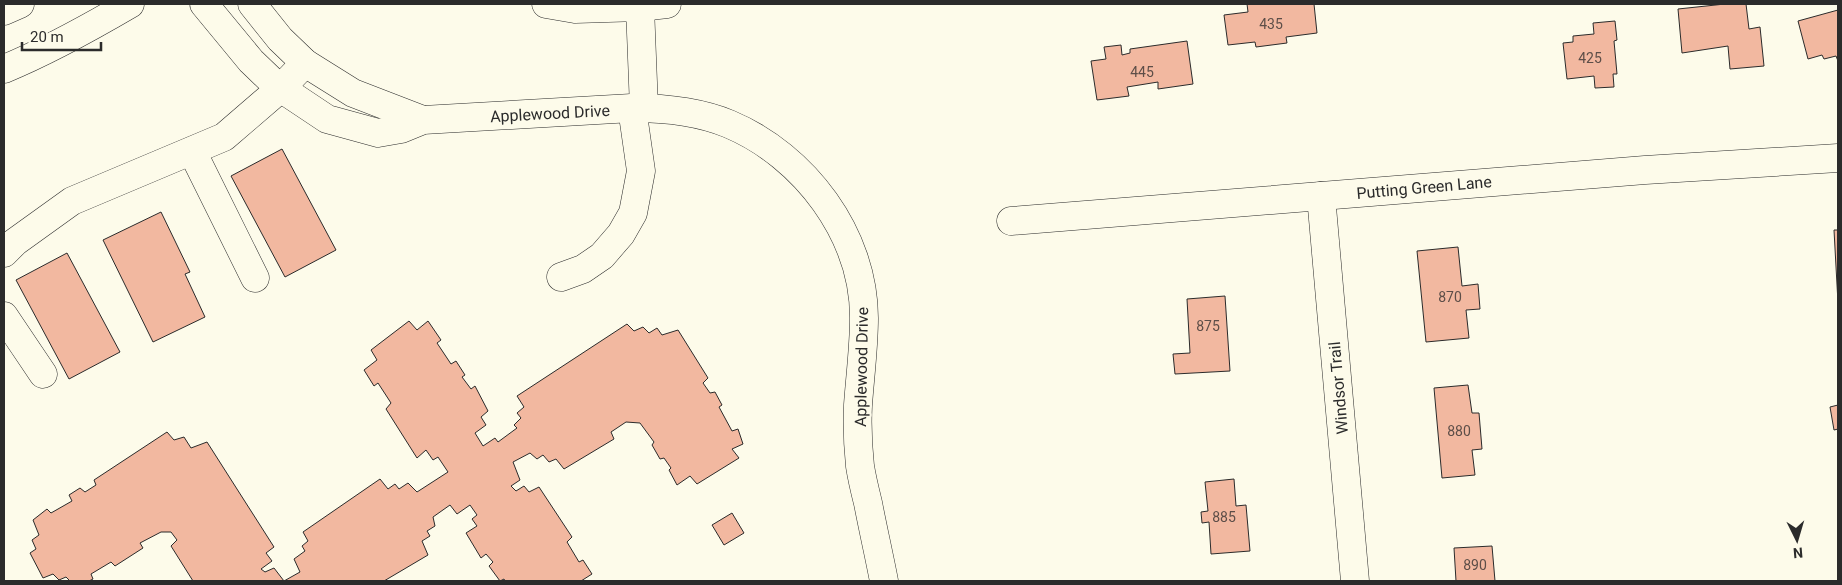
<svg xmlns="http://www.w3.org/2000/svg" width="1842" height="585" font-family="Roboto,sans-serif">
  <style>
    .building { fill: #f2b8a0; stroke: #2b2b2b }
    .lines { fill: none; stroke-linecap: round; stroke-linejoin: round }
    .minor-casing { stroke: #2b2b2b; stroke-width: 29 }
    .major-casing { stroke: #2b2b2b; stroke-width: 29 }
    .minor { stroke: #fdfbea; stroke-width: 28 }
    .major { stroke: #fdfbea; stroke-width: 28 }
    .labels { text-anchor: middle; stroke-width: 4; stroke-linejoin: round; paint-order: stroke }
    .number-label { font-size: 14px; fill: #5d4e48 }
    .street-label { font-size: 16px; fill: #2b2b2b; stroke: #fdfbea }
  </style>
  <rect width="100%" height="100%" fill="#fdfbea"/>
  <g class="building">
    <path d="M1247,4H1314L1317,33L1286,37L1287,43L1256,47L1255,42L1228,45L1224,15L1248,12Z"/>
    <path d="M1725,4H1746L1749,29L1760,27L1764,66L1730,69L1728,46L1682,53L1678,9Z"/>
    <path d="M1838,10V61L1836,56L1824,59L1822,55L1808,59L1798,21Z"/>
    <path d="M1615,21L1617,40L1614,41L1617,74H1613L1614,87L1595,88L1594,76L1567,79L1563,43L1573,42V36L1594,34L1593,23Z"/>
    <path d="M1187,41L1193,84L1158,89V82L1127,87L1129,96L1097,100L1091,61L1106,59L1104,47L1121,45L1122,55L1130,53V49Z"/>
    <path d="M282,149L336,250L285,277L231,176Z"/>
    <path d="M161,212L190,272L185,274L205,317L153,342L103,240Z"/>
    <path d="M1834,230H1838V303Z"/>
    <path d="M1458,247L1462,286L1478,284L1480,309L1466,310L1469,338L1426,342L1417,251Z"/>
    <path d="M67,253L120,352L69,379L16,280Z"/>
    <path d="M1225,296L1230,371L1175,374L1173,354L1190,353L1187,299Z"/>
    <path d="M409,321L417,330L428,321L441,340L437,343L451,364L456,361L465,375L462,377L471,389L475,386L488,411L481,417L486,425L475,433L483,446L495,438L498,442L517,428L514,425L521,418L517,413L524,407L517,396L627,324L634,331L643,327L649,333L657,328L662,335L678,330L708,378L703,383L710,393L715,392L722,405L719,407L732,431L738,429L743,444L732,449L739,458L697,484L690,476L677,485L669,470L671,468L664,458L660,459L652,445L654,442L640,423L626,422L611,432L614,439L564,469L556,459L549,462L543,455L537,459L530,453L513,462L520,480L511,486L516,491L524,486L529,492L539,487L572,537L567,542L579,562L583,560L592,574L581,581H505L504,579L500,581L489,566L493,562L486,554L481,558L466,533L477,526L472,519L477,515L470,505L457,514L450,505L433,517L435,526L427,531L430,536L422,541L428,555L384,581H193L171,546L177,540L171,532H161L140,543L143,548L115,566L111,562L91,574L93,579L89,581H70L66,577L59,580L53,574L43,578L30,553L36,549L32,540L39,535L33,520L47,509L51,513L72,501L69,495L80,488L85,492L96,485L94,480L167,432L174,440L184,437L191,448L207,442L274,547L266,553L272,561L261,569L265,572L274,568L284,581L300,572L294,559L305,551L302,546L308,541L303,532L380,479L388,489L395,484L399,489L408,483L417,492L448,472L438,457L433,460L426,450L417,458L386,409L391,403L378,383L374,386L364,370L377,360L371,350Z"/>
    <path d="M1468,385L1472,413H1479L1482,449L1472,450L1475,475L1442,478L1434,388Z"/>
    <path d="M1838,405V429L1834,430L1830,407Z"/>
    <path d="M1234,479L1236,506L1246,505L1250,551L1211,554L1209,522L1202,523L1201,512L1208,511L1205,482Z"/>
    <path d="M732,513L744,533L724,545L712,525Z"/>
    <path d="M1492,546L1495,581H1456L1454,548Z"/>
  </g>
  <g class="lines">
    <g class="minor-casing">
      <g id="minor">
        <path d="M204,4L251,61L276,85L327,119L378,133L401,129L423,120L632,108C665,108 698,111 729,124C805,156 864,235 864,318C864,347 860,377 858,405C857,425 858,447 860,466C862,479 865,491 868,503C873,529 879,555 884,581"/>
        <path d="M252,4L280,39L305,63L353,93L423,120"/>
        <path d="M546,4L575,9L640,7L644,108"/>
        <path d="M640,7L667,4"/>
        <path d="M192,151L255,278"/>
        <path d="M1321,196L1355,581"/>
        <path d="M1011,221L1645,170L1838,158"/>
        <path d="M4,253L15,242L72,201L224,137L281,88L305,63"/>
        <path d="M561,277L583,269L602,256L621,234L633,213L641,171L632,108"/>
        <path d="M4,316L43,374"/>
      </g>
    </g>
    <g class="major-casing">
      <g id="major">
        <path d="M4,11L20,4"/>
        <path d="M4,69C48,51 89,28 130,4"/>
      </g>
    </g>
    <use href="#minor" class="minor"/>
    <use href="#major" class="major"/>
  </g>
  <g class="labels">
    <g class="number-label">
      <text x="1271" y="29">435</text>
      <text x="1590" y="63">425</text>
      <text x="1142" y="77">445</text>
      <text x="1450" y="302">870</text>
      <text x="1208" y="331">875</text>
      <text x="1459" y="436">880</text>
      <text x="1224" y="522">885</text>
      <text x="1475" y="570">890</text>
    </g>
    <g class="street-label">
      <text transform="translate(550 113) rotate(-3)" y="6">Applewood Drive</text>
      <text transform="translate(1424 187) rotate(-5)" y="6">Putting Green Lane</text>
      <text transform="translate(861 367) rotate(-89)" y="6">Applewood Drive</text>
      <text transform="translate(1338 388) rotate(-95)" y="6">Windsor Trail</text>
    </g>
  </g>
  <rect width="1842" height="585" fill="none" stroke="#2b2b2b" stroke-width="10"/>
  <g transform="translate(1797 540) rotate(175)" stroke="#fdfbea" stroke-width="4" paint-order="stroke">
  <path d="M0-4L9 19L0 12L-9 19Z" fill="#2b2b2b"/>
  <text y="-8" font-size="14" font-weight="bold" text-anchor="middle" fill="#2b2b2b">N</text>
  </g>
  <path d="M22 42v8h79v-8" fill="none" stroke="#2b2b2b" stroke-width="2.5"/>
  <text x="30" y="42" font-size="15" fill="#2b2b2b" stroke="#fdfbea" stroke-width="4" paint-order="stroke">20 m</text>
</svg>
